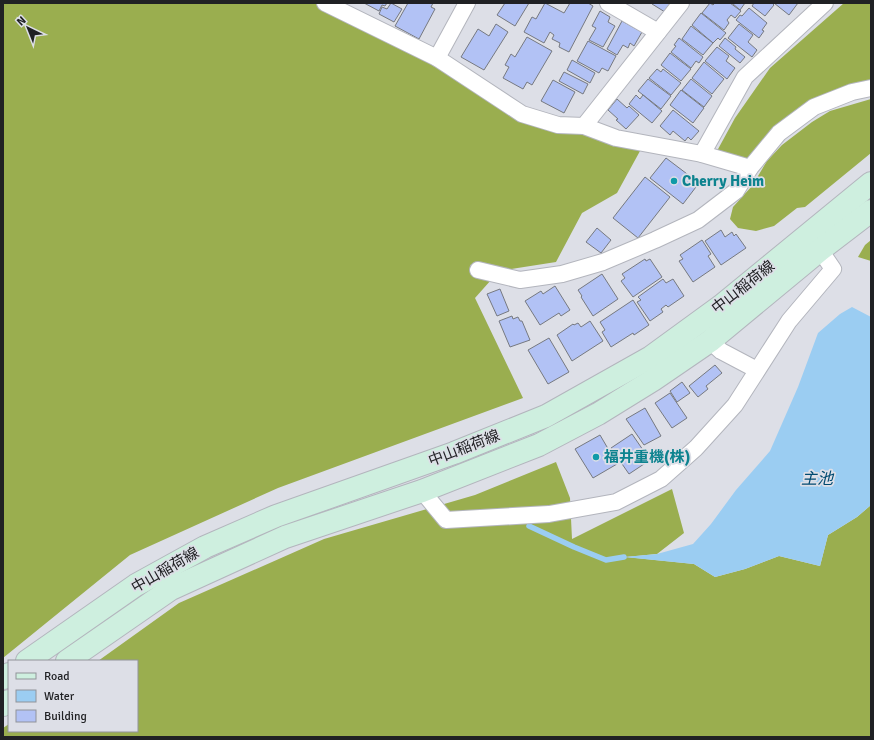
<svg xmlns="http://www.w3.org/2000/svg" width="874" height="740" font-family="Signika,'Noto Sans JP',sans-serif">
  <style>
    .forest { fill: #9aae4f }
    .water { fill: #9bcdf2 }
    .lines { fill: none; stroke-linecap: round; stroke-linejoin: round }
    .stream { stroke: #9bcdf2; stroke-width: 5.5 }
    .building { fill: #b2c2f5; stroke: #767980 }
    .minor-casing { stroke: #b3b5bd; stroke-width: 18 }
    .secondary-casing { stroke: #b3b5bd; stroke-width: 24 }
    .minor { stroke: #fff; stroke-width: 16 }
    .secondary { stroke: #ceefdf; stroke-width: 22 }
    .culture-dot { fill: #0f9aa8; stroke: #dddfe7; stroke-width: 1.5 }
    .labels { text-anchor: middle; stroke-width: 3.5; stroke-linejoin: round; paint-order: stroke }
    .culture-label { font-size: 15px; font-weight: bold; fill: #0d838f; stroke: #dddfe7; text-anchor: start }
    .street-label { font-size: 15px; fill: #202124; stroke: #dddfe7 }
    .water-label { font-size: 16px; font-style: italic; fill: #004a71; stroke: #dddfe7 }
  </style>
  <rect width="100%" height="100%" fill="#dddfe7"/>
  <g class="forest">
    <path d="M3,3H314L406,48L518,106L640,151L617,193L582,213L556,262L499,271L475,298L523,398L278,488L130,555L3,658Z"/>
    <path d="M844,3H871V81L828,97L764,149L746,160L717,151L735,118L770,68Z"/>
    <path d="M871,99V153L805,207L797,208L774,226L756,231L738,228L730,219L733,207L752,186L767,161L782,145L812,122L830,111Z"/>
    <path d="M871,240V261L858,257L865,245Z"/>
    <path d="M556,462L570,498L572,539L672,489L684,533L657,554L626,557L694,564L715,577L745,569L779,556L820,566L828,535L857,517L871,505V737H3V728L9,724V731H137V661H98L179,603L324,539L475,495Z"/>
  </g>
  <path class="water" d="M852,307L871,317V505L857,517L828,535L820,566L779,556L745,569L715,577L694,564L624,557L657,554L693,544L711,524L736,490L770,451L798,387L818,333L840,314Z"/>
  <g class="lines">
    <path class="stream" d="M529,526L574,547L606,560L624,557"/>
  </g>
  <g class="building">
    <path d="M364,3H387L385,6L382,5L379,11Z"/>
    <path d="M391,3L402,9L394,22L379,14L382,7L387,9Z"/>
    <path d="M408,3H433L431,7L435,9L419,39L395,26Z"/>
    <path d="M505,3H529L515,26L497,15Z"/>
    <path d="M545,3L564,13L570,3H588L593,6L569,52L559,47L560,43L552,39L554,35L550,32L544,43L524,32L532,17L536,19Z"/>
    <path d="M652,3H673L665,12L652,4Z"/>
    <path d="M710,3L713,5L715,3H730L741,11L735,18L731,15L727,20L729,23L724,30L702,13Z"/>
    <path d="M732,3H745L740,10Z"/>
    <path d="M754,3H772L774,5L765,16L752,6Z"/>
    <path d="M774,3H798L789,15Z"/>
    <path d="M749,8L767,23L762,30L764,31L759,38L736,20L740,15L742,16Z"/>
    <path d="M600,11L610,17L608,22L615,26L603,47L589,40L596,28L592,26Z"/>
    <path d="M701,13L726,33L720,40L718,38L713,43L692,25Z"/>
    <path d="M622,21L642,32L634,46L630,43L628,48L623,45L617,55L607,49Z"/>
    <path d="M496,24L508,32L484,70L461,57L478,29L489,36Z"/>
    <path d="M739,24L753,35L748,42L757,50L752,57L728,38Z"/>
    <path d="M691,26L713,43L703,55L682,39Z"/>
    <path d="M527,37L552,51L532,85L527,82L523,89L503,78L509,67L505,65L511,54L515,57Z"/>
    <path d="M679,38L703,57L699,63L696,61L691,68L671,52L676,46L674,45Z"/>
    <path d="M725,38L736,47L735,49L745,57L740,63L719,46Z"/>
    <path d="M588,41L616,56L608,71L602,68L599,73L577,61Z"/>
    <path d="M717,47L729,56L726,61L735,68L727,79L705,61Z"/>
    <path d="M670,53L691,69L681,81L661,65Z"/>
    <path d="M572,60L595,73L590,83L567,70Z"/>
    <path d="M704,62L724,79L712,94L692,78Z"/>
    <path d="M657,69L661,72L663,69L681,83L671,95L649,78Z"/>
    <path d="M564,72L588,84L583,94L559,81Z"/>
    <path d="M648,79L671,96L661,109L638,91Z"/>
    <path d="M691,79L712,96L704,107L682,90Z"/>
    <path d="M553,80L575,92L564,113L541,101Z"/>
    <path d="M681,90L704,108L693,123L670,105Z"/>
    <path d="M636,95L640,99L643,95L662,111L652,123L629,104Z"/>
    <path d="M617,99L627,108L629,106L639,115L626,129L616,120L618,119L608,110Z"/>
    <path d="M673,110L699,131L691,140L688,137L685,141L673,131L670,135L660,126Z"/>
    <path d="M666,158L699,183L683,204L650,178Z"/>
    <path d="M645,177L670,197L638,238L613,218Z"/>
    <path d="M597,228L611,240L601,253L586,242Z"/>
    <path d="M721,230L725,237L732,232L734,236L736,234L746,248L721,265L705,241Z"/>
    <path d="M702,240L711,254L708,256L715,267L693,282L679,261L683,259L680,255Z"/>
    <path d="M645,259L646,261L650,259L662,277L633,297L621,281L625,278L622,274Z"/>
    <path d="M602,274L618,299L593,316L581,297L582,296L578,290Z"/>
    <path d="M663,279L666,283L673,279L684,296L668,307L666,305L661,309L663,312L650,321L637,302L641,300L638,297Z"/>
    <path d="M555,286L570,310L561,316L559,313L540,325L525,301L541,291L543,294Z"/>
    <path d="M500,289L509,311L497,316L487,294Z"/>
    <path d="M633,300L649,325L634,335L633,333L611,347L602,332L605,330L600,322Z"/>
    <path d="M512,316L513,319L518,317L520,321H522L530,340L510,347L499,321Z"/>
    <path d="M590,321L603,341L572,361L557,335L573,324L574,325L578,323L581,327Z"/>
    <path d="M549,338L569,372L548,384L528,350Z"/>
    <path d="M715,365L722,373L706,386L708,389L698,397L689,386Z"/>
    <path d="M682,382L690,393L677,402L670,391Z"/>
    <path d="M670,393L687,418L672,428L655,403Z"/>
    <path d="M645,408L661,436L644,445L626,419Z"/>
    <path d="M632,434L643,450L640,452L647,462L629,474L611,448Z"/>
    <path d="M600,435L617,464L593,478L575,449Z"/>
  </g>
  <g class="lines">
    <g class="minor-casing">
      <g id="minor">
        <path d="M325,3L437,58L522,114L558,125L584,126L616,138L702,154L750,168"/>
        <path d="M608,3L658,32"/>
        <path d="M437,58L467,3"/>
        <path d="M584,126L681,3"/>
        <path d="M702,154L745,77L825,3"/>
        <path d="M478,270L520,280L562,274L603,262L655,240L698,220L736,191L750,168L779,133L814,107L852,92L871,88"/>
        <path d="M710,341L721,351L757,370"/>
        <path d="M422,491L446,520L549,514L616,502L661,479L696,448L735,405L789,321L833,269L820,250"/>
      </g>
    </g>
    <g class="secondary-casing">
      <g id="secondary">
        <path d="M27,661L136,585L205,547L276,516L454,453L546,416L651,357L721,306L871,183"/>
        <path d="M67,661L171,589L285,537L422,491L539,445L598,414L653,380L710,341L820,250L871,211"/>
        <path d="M3,678L9,674"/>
        <path d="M3,705L9,701"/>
      </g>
    </g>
    <use href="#minor" class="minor"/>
    <use href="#secondary" class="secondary"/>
  </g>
  <g class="culture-dot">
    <circle cx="674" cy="181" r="4"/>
    <circle cx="596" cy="457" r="4"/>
  </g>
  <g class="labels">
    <g class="culture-label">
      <text x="682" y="186">Cherry Heim</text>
      <text x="604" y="462">福井重機(株)</text>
    </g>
    <g class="street-label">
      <text transform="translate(743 287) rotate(-38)" y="5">中山稲荷線</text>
      <text transform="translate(464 448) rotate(-21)" y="5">中山稲荷線</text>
      <text transform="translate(165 570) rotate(-30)" y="5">中山稲荷線</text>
    </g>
    <g class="water-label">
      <text x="817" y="484">主池</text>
    </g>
  </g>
  <rect width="874" height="740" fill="none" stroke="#202124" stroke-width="8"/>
  <rect x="8" y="660" width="130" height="72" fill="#dddfe7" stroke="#919399"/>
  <rect x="16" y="673" width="20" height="6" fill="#ceefdf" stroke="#919399"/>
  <text x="44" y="680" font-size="12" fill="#202124">Road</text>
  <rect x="16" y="690" width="20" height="12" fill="#9bcdf2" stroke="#919399"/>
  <text x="44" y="700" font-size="12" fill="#202124">Water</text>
  <rect x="16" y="710" width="20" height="12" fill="#b2c2f5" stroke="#919399"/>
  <text x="44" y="720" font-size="12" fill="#202124">Building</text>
  <g transform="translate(28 28) rotate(317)" stroke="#dddfe7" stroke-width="3" paint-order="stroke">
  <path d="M0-3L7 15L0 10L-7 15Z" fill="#202124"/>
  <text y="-6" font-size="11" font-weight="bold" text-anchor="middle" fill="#202124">N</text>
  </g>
</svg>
